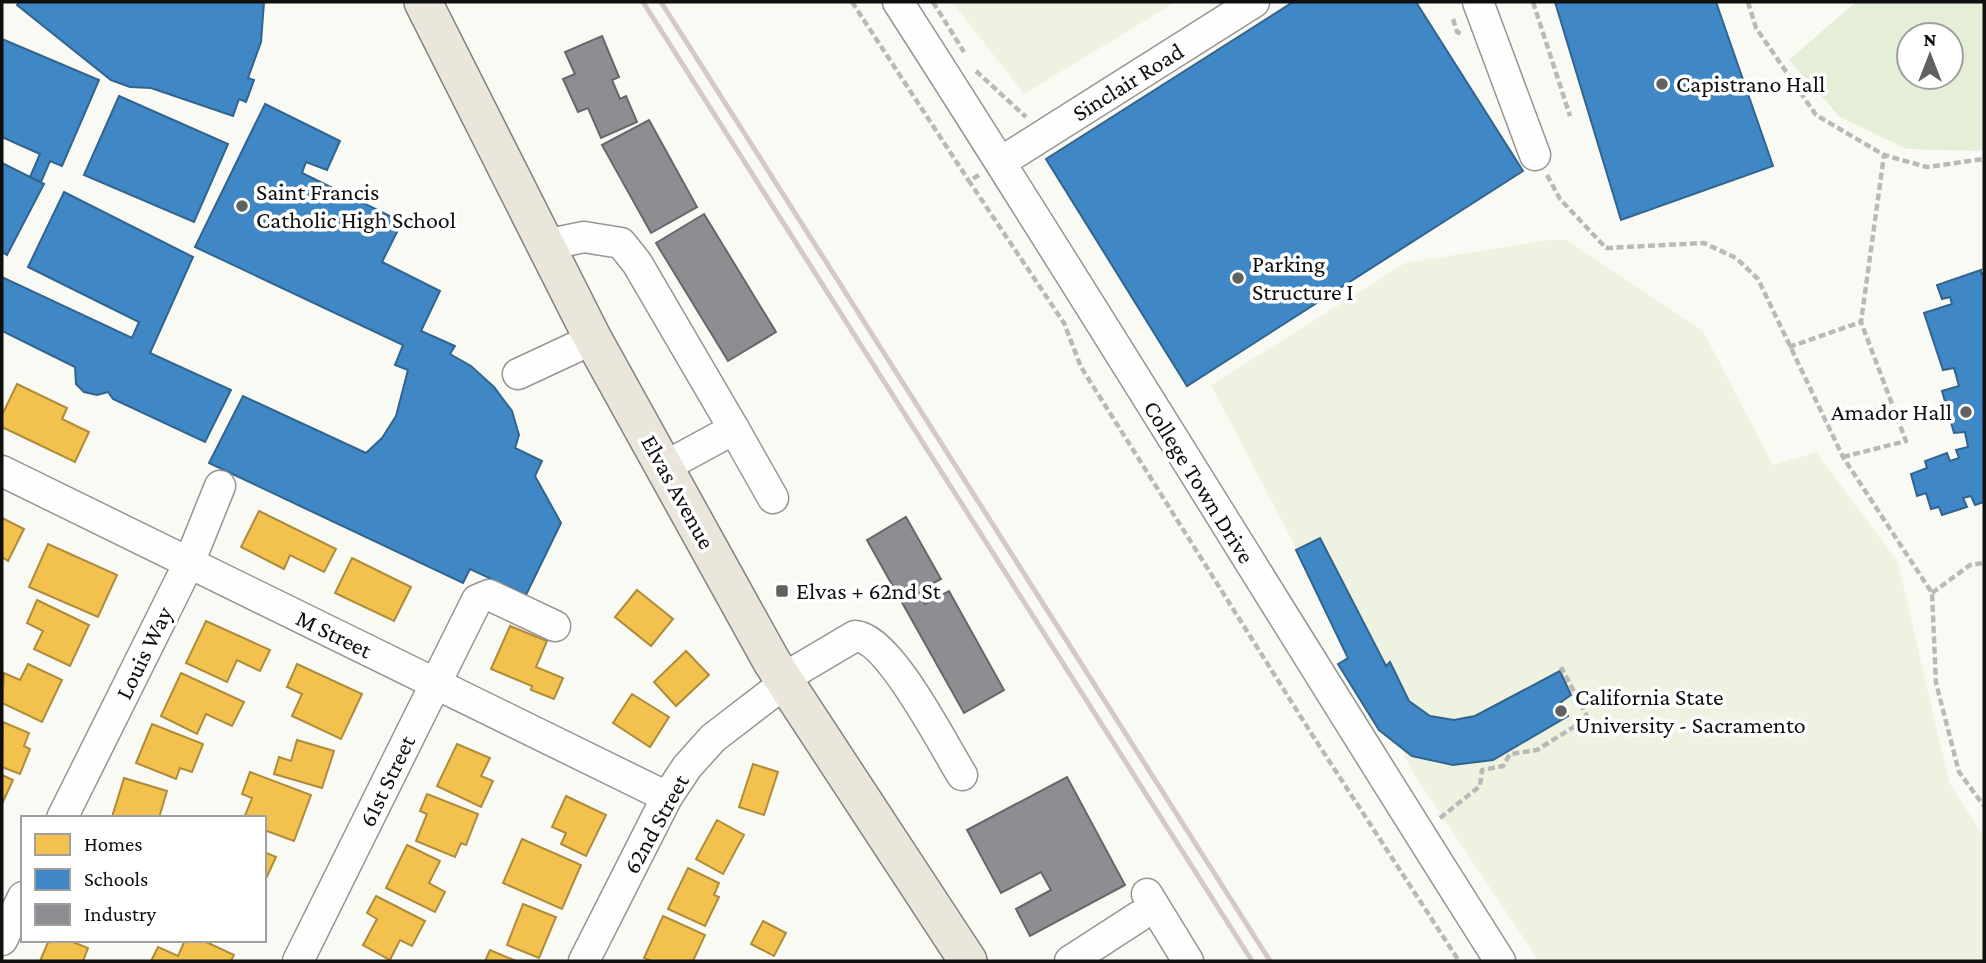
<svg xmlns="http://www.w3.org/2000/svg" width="1986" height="963" font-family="'Crimson Pro',serif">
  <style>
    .green { fill: #e5eed7; fill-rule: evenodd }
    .pitch { fill: #eef3e1 }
    .homes { fill: #f2c14e; stroke: #ae8c3b; stroke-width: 2 }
    .schools { fill: #3f88c5; stroke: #31648e; stroke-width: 2 }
    .industry { fill: #8d8d92; stroke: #67676b; stroke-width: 2 }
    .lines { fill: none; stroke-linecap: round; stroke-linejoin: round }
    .minor-casing { stroke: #959593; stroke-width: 33 }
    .major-casing { stroke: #828280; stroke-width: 40 }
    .path { stroke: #b9b9b8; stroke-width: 4.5; stroke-dasharray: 7 3.5; stroke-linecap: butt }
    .minor { stroke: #fefefe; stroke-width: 30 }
    .major { stroke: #eae6dc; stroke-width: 37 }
    .rail { stroke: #d5c8c8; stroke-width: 5 }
    .poi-dot { fill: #616160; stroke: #fff; stroke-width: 2.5 }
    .labels { text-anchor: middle; stroke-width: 7; stroke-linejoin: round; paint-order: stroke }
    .street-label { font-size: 24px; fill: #0f0f0f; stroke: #fff }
    .poi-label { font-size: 24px; fill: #0f0f0f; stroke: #fff; text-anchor: start }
  </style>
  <rect width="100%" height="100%" fill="#fafaf5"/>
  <path class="green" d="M1856,2H1984V148L1978,151L1907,149L1840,117L1789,60ZM1909,35H1951V77H1909Z"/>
  <g class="pitch">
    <path d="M952,2H1176L1024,94Z"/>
    <path d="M1547,240H1567L1703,331L1773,465L1816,452L1898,562L1949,782L1984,837V961H1539L1415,776L1211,385L1405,263Z"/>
  </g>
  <g class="homes">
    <path d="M17,384L67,408L62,419L89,432L75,462L2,427V415Z"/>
    <path d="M259,511L336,549L324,572L290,555L284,569L241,547Z"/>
    <path d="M2,518L24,529L8,561L2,557Z"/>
    <path d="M48,544L117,575L98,617L29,587Z"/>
    <path d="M352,558L411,587L394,621L335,593Z"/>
    <path d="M637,590L673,619L651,646L615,617Z"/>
    <path d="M37,600L89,625L70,666L34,649L43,631L27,623Z"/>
    <path d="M206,621L270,650L260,671L237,660L227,682L186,663Z"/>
    <path d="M510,626L547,641L536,667L563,678L554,699L531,690L532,686L491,669Z"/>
    <path d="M686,651L709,675L676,706L654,682Z"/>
    <path d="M28,664L62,680L42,722L2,703L4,673L20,680Z"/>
    <path d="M297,664L362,694L341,739L292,716L302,694L287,687Z"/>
    <path d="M181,673L244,702L232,726L206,714L197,734L161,716Z"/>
    <path d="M632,694L669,717L650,747L613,723Z"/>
    <path d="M3,722L29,733L24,746L30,749L20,774L2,767Z"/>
    <path d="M152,724L203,744L192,772L180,768L176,779L136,763Z"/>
    <path d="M297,740L334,751L322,788L274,774L279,757L291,761Z"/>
    <path d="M457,744L490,758L481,776L493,781L481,807L437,786Z"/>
    <path d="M753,764L778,772L764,815L739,807Z"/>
    <path d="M250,772L311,795L294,841L264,830V818H244L252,798L242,794Z"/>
    <path d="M2,775L13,780L2,804Z"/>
    <path d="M124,778L167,791L159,818L112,817Z"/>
    <path d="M427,794L478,814L466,845L461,843L455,857L416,841L427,814L420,811Z"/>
    <path d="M566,796L606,815L586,856L561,844L566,833L552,827Z"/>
    <path d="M717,820L744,835L723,874L696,859Z"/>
    <path d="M522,839L581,865L562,909L503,883Z"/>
    <path d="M407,845L440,861L429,883L445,892L435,912L386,888Z"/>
    <path d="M264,852L276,857L264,883Z"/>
    <path d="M688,868L719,883L714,895L719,897L705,926L668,909Z"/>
    <path d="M376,896L425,921L412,946L400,940L390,960L363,945L377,919L367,913Z"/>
    <path d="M523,904L556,917L539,958L507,945Z"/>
    <path d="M663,916L705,935L693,961H652L644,958Z"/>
    <path d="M763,921L786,933L774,956L751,944Z"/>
    <path d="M49,940H68L88,948L83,961H40Z"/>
    <path d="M185,940H202L234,955L231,961H151L158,947L178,956Z"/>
    <path d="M490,950L516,961H485Z"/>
  </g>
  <g class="schools">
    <path d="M19,2H264L261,42L248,78L254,80L246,102L239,99L233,116L151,88L130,87L111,80L17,5Z"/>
    <path d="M1293,2H1416L1523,171L1187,386L1046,159Z"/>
    <path d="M1555,2H1716L1773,166L1621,220Z"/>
    <path d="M2,39L99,80L62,166L50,161L41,182L30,177L40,154L2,137Z"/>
    <path d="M119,96L228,144L194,222L84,175Z"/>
    <path d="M265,104L340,141L327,170L306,162L302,173L402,222L382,262L440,291L421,331L455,346L450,354L471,366L494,387L512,411L519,435L515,448L542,461L535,476L561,523L526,595L470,569L463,583L209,463L243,396L366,453L382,438L396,416L408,370L395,365L403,345L195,247Z"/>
    <path d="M2,163L44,184L7,255L2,252Z"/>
    <path d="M64,192L193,257L150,353L231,390L205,442L113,399L108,392L97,395L84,392L76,384L75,367L2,331V277L132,338L139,322L28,267Z"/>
    <path d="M1981,270V274L1984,273V502L1975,505L1971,496L1963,498L1967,507L1942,515L1939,507L1931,509L1926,493L1917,496L1911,474L1927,468L1925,461L1947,453L1950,461L1959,458L1956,450L1968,447L1965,432L1954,433L1942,391L1959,386L1954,368L1943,370L1924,313L1952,304L1950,297L1942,299L1937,285Z"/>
    <path d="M1320,538L1386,666L1390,662L1409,701L1430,716L1454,720L1475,716L1560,671L1571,695L1561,702L1568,716L1493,760L1453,765L1412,756L1379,730L1338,664L1348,658L1296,550Z"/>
  </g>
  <g class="industry">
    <path d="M602,36L619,77L612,80L620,99L626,96L637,122L601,138L588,108L578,112L563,79L575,74L565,52Z"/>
    <path d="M649,120L697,207L651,233L602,145Z"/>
    <path d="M704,214L776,332L728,361L656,243Z"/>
    <path d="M906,517L941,579L918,591L925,604L949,591L1004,690L964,713L867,540Z"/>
    <path d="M1067,777L1125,885L1030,936L1016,909L1051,890L1041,872L1001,893L967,830Z"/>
  </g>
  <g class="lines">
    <g class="minor-casing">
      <g id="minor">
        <path d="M898,2C1102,319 1298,643 1500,961"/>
        <path d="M1478,2L1535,155"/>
        <path d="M1001,162L1254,2"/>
        <path d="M545,245L584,237L621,243L637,263L734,429L664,467"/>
        <path d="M518,374L593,339"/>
        <path d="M734,429L773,498"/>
        <path d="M2,471L667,797"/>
        <path d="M784,678L855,636C890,638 943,745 962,775"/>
        <path d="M62,818L189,563L220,486"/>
        <path d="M1147,894L1188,961"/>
        <path d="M2,940L23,897"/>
        <path d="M298,961L477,600L489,595L555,626"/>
        <path d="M584,961L667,797L687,767L713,738L786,682"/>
        <path d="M1070,961L1138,917"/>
      </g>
    </g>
    <g class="major-casing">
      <path id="major" d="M423,2L593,339L772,662L968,961"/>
    </g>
    <g class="path">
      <path d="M852,2L969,181"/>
      <path d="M933,2L964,52"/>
      <path d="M1533,2L1570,116"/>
      <path d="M1748,2L1756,28L1816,115L1884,155L1927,167L1984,159"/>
      <path d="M1453,19L1457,32L1462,34"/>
      <path d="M976,71L1026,117"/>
      <path d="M979,175L969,181L1064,323L1081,367L1311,733L1459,961"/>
      <path d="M1547,175L1560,199L1606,248L1704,243L1736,258L1758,279L1843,457L1932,593L1936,683L1959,772L1984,806"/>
      <path d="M1789,347L1861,322"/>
      <path d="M1843,457L1906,441L1861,322L1884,155"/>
      <path d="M1932,593L1970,565L1984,563"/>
      <path d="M1440,818L1480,786L1482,770L1503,766L1510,754L1537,750L1588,718L1561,667"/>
    </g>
    <use href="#minor" class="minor"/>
    <use href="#major" class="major"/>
    <g class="rail">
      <path d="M643,2L1252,961"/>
      <path d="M661,2L1270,961"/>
    </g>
  </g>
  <g class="poi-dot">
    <circle cx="1662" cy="84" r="7"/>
    <circle cx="242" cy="206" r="7"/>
    <circle cx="1238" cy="278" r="7"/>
    <circle cx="1966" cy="412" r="7"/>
    <rect x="775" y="584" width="14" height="14" rx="3.5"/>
    <circle cx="1561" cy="711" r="7"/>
  </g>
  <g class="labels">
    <g class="street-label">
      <text transform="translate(1128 82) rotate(-32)" y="8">Sinclair Road</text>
      <text transform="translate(1199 482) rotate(58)" y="8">College Town Drive</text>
      <text transform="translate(678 492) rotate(61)" y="8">Elvas Avenue</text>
      <text transform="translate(334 634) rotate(26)" y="8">M Street</text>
      <text transform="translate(144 653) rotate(-64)" y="8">Louis Way</text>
      <text transform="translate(387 781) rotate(-64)" y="8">61st Street</text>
      <text transform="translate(656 824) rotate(-61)" y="8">62nd Street</text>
    </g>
    <g class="poi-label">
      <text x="1676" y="92">Capistrano Hall</text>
      <text x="256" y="200">Saint Francis<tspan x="256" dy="28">Catholic High School</tspan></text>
      <text x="1252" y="272">Parking<tspan x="1252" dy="28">Structure I</tspan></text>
      <text x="1952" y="420" text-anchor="end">Amador Hall</text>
      <text x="796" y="599">Elvas + 62nd St</text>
      <text x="1575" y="705">California State<tspan x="1575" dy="28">University - Sacramento</tspan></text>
    </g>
  </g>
  <rect width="1986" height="963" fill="none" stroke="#0f0f0f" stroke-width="7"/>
  <rect x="21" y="816" width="245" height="126" fill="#ffffff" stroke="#9f9f9f" stroke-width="2"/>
  <rect x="35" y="834" width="35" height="21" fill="#f2c14e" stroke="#9f9f9f" stroke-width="2"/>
  <text x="84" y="851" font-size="21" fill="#0f0f0f">Homes</text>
  <rect x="35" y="869" width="35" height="21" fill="#3f88c5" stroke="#9f9f9f" stroke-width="2"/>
  <text x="84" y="886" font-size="21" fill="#0f0f0f">Schools</text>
  <rect x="35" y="904" width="35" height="21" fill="#8d8d92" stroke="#9f9f9f" stroke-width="2"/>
  <text x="84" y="921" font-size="21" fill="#0f0f0f">Industry</text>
  <g transform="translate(1930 56)"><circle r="33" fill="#ffffff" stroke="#9f9f9f" stroke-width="2"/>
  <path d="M0-5L12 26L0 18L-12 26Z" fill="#616160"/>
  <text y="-10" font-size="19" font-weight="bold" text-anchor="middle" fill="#0f0f0f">N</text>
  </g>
</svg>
